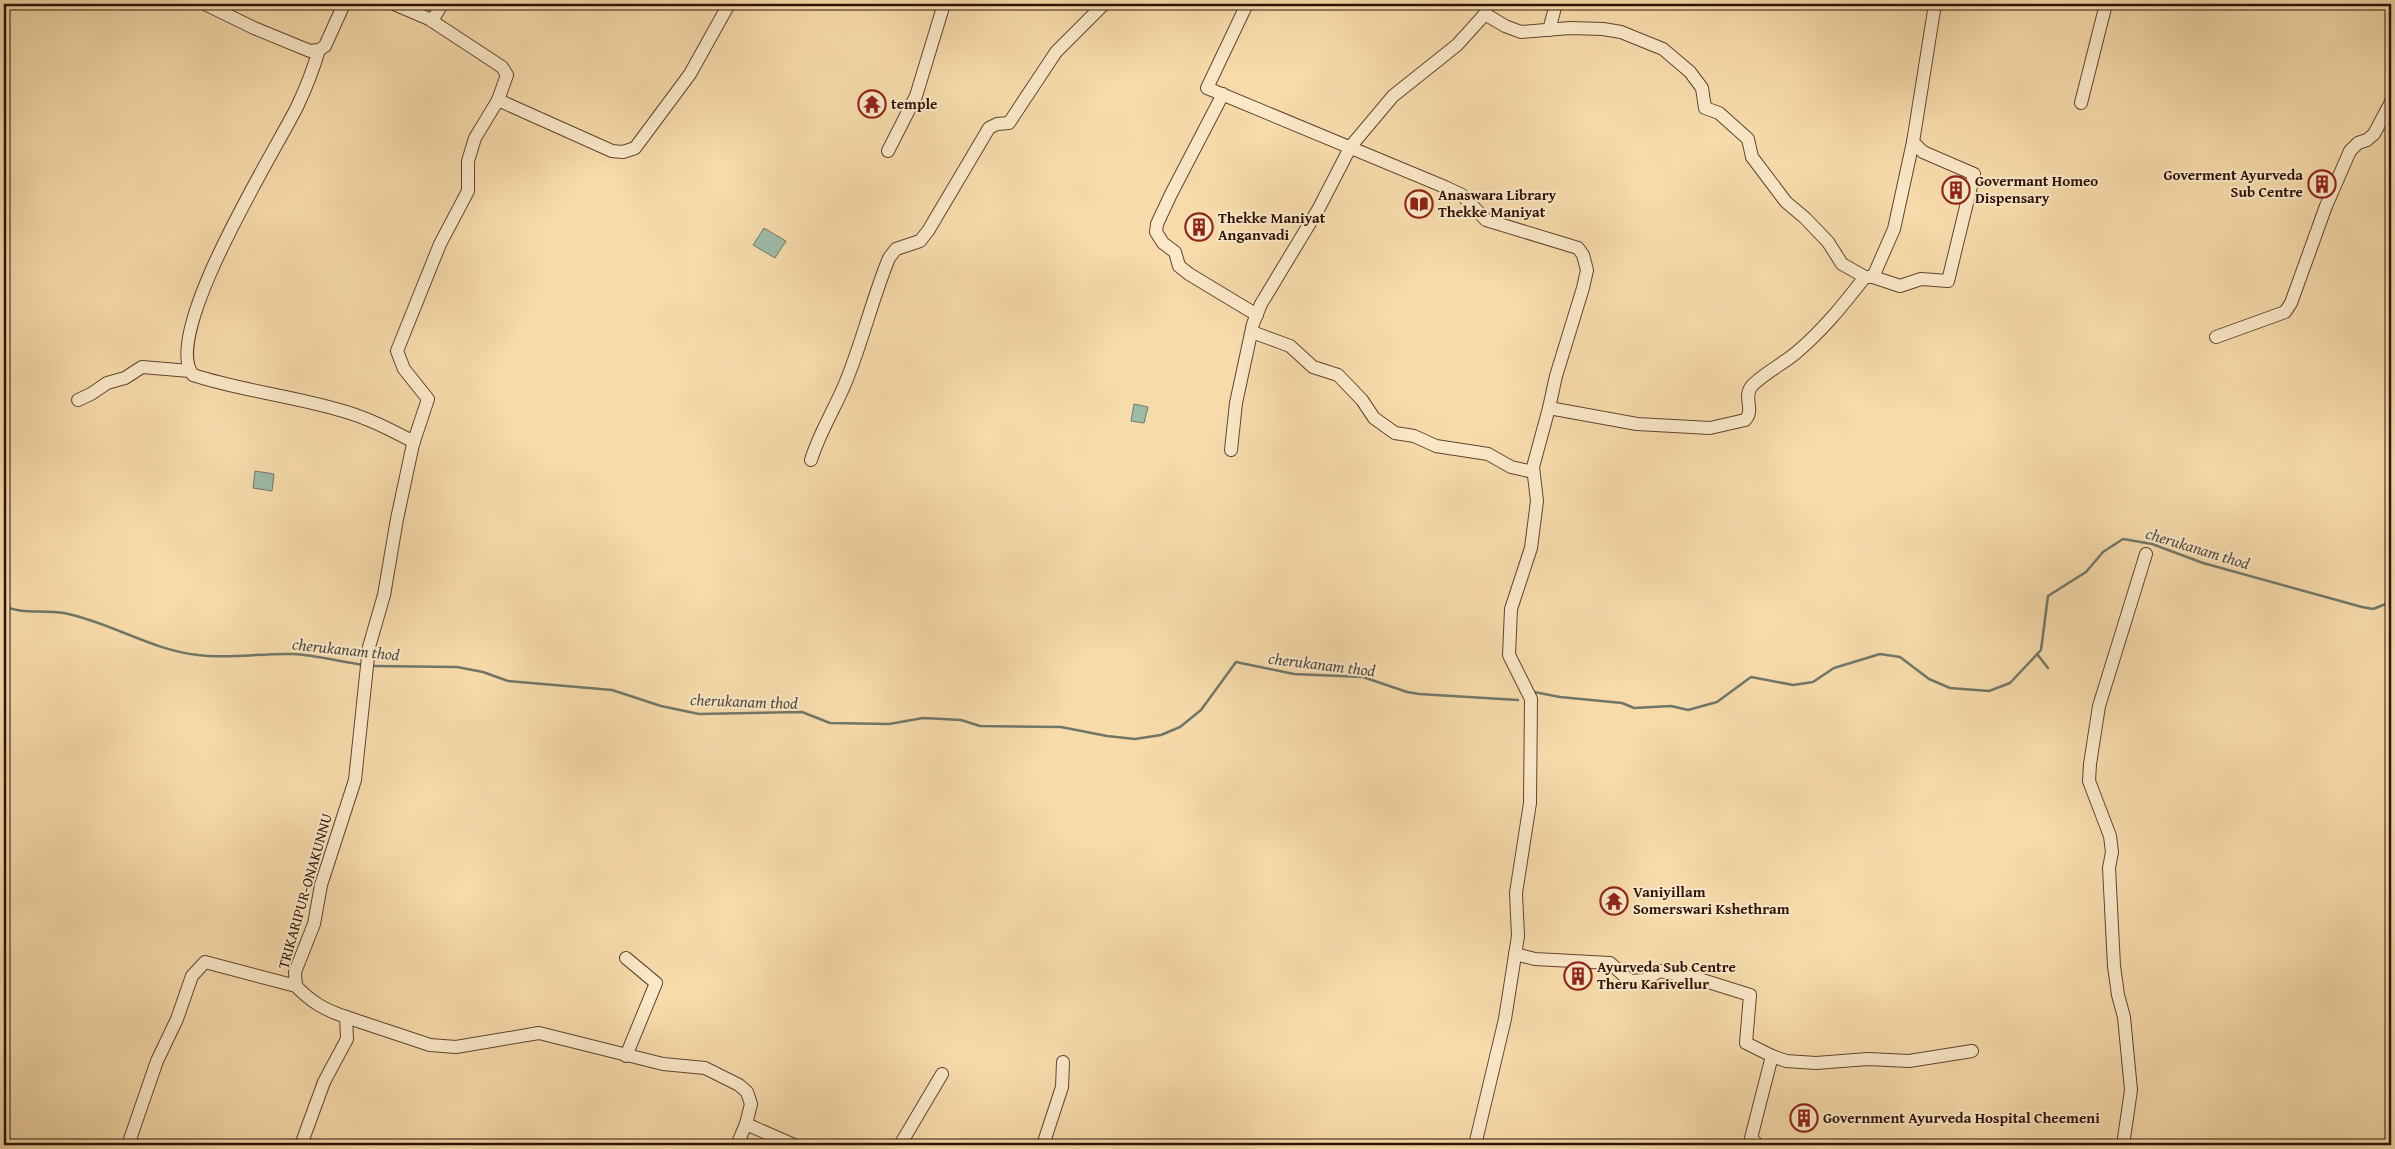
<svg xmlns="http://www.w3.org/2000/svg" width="2395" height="1149" font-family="'Gentium Book Plus',serif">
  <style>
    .water { fill: #9dbba9; stroke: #707768 }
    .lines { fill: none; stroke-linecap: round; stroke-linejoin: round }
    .stream { stroke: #707768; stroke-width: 2.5 }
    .minor-casing { stroke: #60442f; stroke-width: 14 }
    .minor { stroke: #fae8c8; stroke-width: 12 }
    .labels { text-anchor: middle; stroke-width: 4; stroke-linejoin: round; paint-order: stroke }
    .poi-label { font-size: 15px; font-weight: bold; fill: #2d1206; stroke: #fae8c8; text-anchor: start }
    .street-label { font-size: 15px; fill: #2d1206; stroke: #fae8c8 }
    .water-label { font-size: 16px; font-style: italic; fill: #544d3f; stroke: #fae8c8 }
  </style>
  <rect width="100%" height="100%" fill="#f7dbab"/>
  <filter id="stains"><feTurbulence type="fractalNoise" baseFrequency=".004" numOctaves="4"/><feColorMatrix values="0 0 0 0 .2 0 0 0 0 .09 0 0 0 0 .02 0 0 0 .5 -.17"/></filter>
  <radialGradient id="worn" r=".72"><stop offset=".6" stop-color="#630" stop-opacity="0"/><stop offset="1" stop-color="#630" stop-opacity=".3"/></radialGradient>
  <g class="water">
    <path d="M764,228L786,241L775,258L753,245Z"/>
    <path d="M1134,404L1148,407L1144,423L1131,421Z"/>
    <path d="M255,471L274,474L272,491L253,488Z"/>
  </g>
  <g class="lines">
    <g class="stream">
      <path d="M4,606C23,615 43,609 64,613C110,622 151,650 198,655C229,659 261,653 293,654C317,655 340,662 364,665"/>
      <path d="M2037,654L2048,668"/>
      <path d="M372,666L457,667L483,672L508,681L612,690L661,706L699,714L802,712L830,723L889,724L923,718L943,719L961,720L980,726L1061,727L1107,736L1135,739L1161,735L1180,727L1201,710L1236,662L1294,674L1363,677L1407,692L1419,694L1518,700"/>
      <path d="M1534,692L1560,697L1622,703L1634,708L1671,706L1688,710L1717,702L1751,677L1793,685L1813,682L1834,668L1880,654L1900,657L1929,679L1950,688L1989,691L2010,683L2041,650L2048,596L2086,572L2103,552L2123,539L2152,544L2203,563L2362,607L2373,609L2391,602"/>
    </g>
    <g class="minor-casing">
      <g id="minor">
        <path d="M205,4L254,28L310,51L319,50L325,46L344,4"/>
        <path d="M1247,4L1207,88L1445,187L1462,195L1486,220L1578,248L1583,255L1587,270L1583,288L1556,376L1549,408"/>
        <path d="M1487,4L1485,14L1505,26L1521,32L1570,28L1603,29L1621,32L1663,49L1690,72L1702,88L1705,108L1719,113L1748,139L1752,157L1786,202L1805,218L1828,242L1842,264L1865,277"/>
        <path d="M432,21L442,4"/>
        <path d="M1549,30L1556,4"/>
        <path d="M319,50C313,70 306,88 297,107C275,151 160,335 193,375C242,391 294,396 343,411C368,418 391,430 414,442"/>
        <path d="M1223,94L1171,194L1157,224L1156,232L1163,243L1175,252L1179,266L1189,274L1257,315"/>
        <path d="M498,100L612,151L623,152L635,148L690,74L729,4"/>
        <path d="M2081,103L2106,4"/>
        <path d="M888,151L916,96L944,4"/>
        <path d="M1873,277L1894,229L1913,142"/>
        <path d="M1252,332L1290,346L1313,367L1338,375L1362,400L1374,418L1395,433L1414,436L1436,446L1488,454L1511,467L1533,472"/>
        <path d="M2216,337L2285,312L2291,303L2326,206L2350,151L2358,143L2367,140L2374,134L2391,102"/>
        <path d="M78,400L91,394L107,383L125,378L142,367L190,371"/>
        <path d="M1231,450L1236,403L1253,324L1261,304L1319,208L1351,146L1393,96L1457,45L1485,14"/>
        <path d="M811,460C820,431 836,407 847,379C863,339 873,297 889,258L896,249L920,241L928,231L989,128L997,124L1009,123L1056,52L1104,4"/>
        <path d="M1515,954L1535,959L1610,963L1630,981L1644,980L1660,971L1699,979L1750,995L1746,1043L1772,1056L1751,1138L1758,1145"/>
        <path d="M346,1017L430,1045L456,1047L539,1033L663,1064L705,1068L739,1085L747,1092L751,1104L746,1124L794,1145"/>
        <path d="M626,1056L656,983L626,958"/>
        <path d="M1772,1056L1786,1061L1816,1063L1868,1059L1909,1061L1972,1051"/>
        <path d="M128,1145L157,1061L177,1019L192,976L205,962L296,986"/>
        <path d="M301,1145L324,1082L347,1039L346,1017C325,1010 311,1002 296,986L295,972L314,924L321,885L355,780L369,647L384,595L397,519L413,444L428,399L404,369L397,351L440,244L468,191V161L475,138L498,100L507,75L502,67L429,19L394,4"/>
        <path d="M737,1145L746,1124"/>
        <path d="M900,1145L942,1074"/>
        <path d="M1043,1145L1062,1087L1063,1062"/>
        <path d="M1475,1145L1505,1019L1518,936L1516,893L1530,803L1531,699L1509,655L1511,609L1531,548L1537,501L1533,467L1549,408L1637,424L1710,428L1745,420C1755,410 1743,398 1751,387C1758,377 1786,362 1797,352C1824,329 1843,305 1865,277H1873L1900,286L1921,279L1948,281L1974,174L1923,152L1913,142L1935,4"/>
        <path d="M2123,1145L2131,1090L2124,1017L2118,995L2114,966L2109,868L2112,852L2110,836L2089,781L2090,764L2099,706L2146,554"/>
      </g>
    </g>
    <use href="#minor" class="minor"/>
  </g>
  <defs>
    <g id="temple-ring" transform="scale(1.4375)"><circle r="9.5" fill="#fae8c8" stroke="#8f2418" stroke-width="1.5"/><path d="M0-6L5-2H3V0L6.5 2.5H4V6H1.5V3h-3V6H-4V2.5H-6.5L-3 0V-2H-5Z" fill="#8f2418"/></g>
    <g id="building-ring" transform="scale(1.4375)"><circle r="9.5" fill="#fae8c8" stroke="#8f2418" stroke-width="1.5"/><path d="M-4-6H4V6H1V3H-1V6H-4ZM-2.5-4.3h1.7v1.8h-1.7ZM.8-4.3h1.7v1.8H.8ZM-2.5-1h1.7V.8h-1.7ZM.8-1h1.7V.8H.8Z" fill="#8f2418"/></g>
    <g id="library-ring" transform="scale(1.4375)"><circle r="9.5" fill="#fae8c8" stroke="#8f2418" stroke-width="1.5"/><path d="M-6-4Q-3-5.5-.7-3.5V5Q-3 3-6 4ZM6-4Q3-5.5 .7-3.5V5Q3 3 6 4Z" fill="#8f2418"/></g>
  </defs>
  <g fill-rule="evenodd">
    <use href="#temple-ring" x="872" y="104"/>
    <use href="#building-ring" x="2322" y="184"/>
    <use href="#building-ring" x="1956" y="190"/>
    <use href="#library-ring" x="1419" y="204"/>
    <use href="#building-ring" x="1199" y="227"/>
    <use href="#temple-ring" x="1614" y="901"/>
    <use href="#building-ring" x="1578" y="976"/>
    <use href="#building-ring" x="1804" y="1118"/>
  </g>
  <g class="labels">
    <g class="poi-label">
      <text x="891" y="109">temple</text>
      <text x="2303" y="180" text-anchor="end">Goverment Ayurveda<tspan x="2303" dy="17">Sub Centre</tspan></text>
      <text x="1975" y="186">Govermant Homeo<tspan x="1975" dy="17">Dispensary</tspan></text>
      <text x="1438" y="200">Anaswara Library<tspan x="1438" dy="17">Thekke Maniyat</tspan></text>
      <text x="1218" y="223">Thekke Maniyat<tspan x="1218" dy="17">Anganvadi</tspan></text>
      <text x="1633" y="897">Vaniyillam<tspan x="1633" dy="17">Somerswari Kshethram</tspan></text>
      <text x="1597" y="972">Ayurveda Sub Centre<tspan x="1597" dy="17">Theru Karivellur</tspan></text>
      <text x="1823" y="1123">Government Ayurveda Hospital Cheemeni</text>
    </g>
    <g class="street-label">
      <text transform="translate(305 891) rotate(-74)" y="5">TRIKARIPUR-ONAKUNNU</text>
    </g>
    <g class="water-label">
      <text transform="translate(2198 548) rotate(17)" y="6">cherukanam thod</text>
      <text transform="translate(346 649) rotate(6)" y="6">cherukanam thod</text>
      <text transform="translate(1322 664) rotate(7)" y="6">cherukanam thod</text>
      <text transform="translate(744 701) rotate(2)" y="6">cherukanam thod</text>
    </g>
  </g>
  <rect width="2395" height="1149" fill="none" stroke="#f7dbab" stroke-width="20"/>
  <rect x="5" y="5" width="2385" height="1139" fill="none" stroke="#2d1206" stroke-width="2.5"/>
  <rect x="10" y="10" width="2375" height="1129" fill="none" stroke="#2d1206"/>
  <rect width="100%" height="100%" filter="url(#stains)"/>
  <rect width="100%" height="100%" fill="url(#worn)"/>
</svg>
